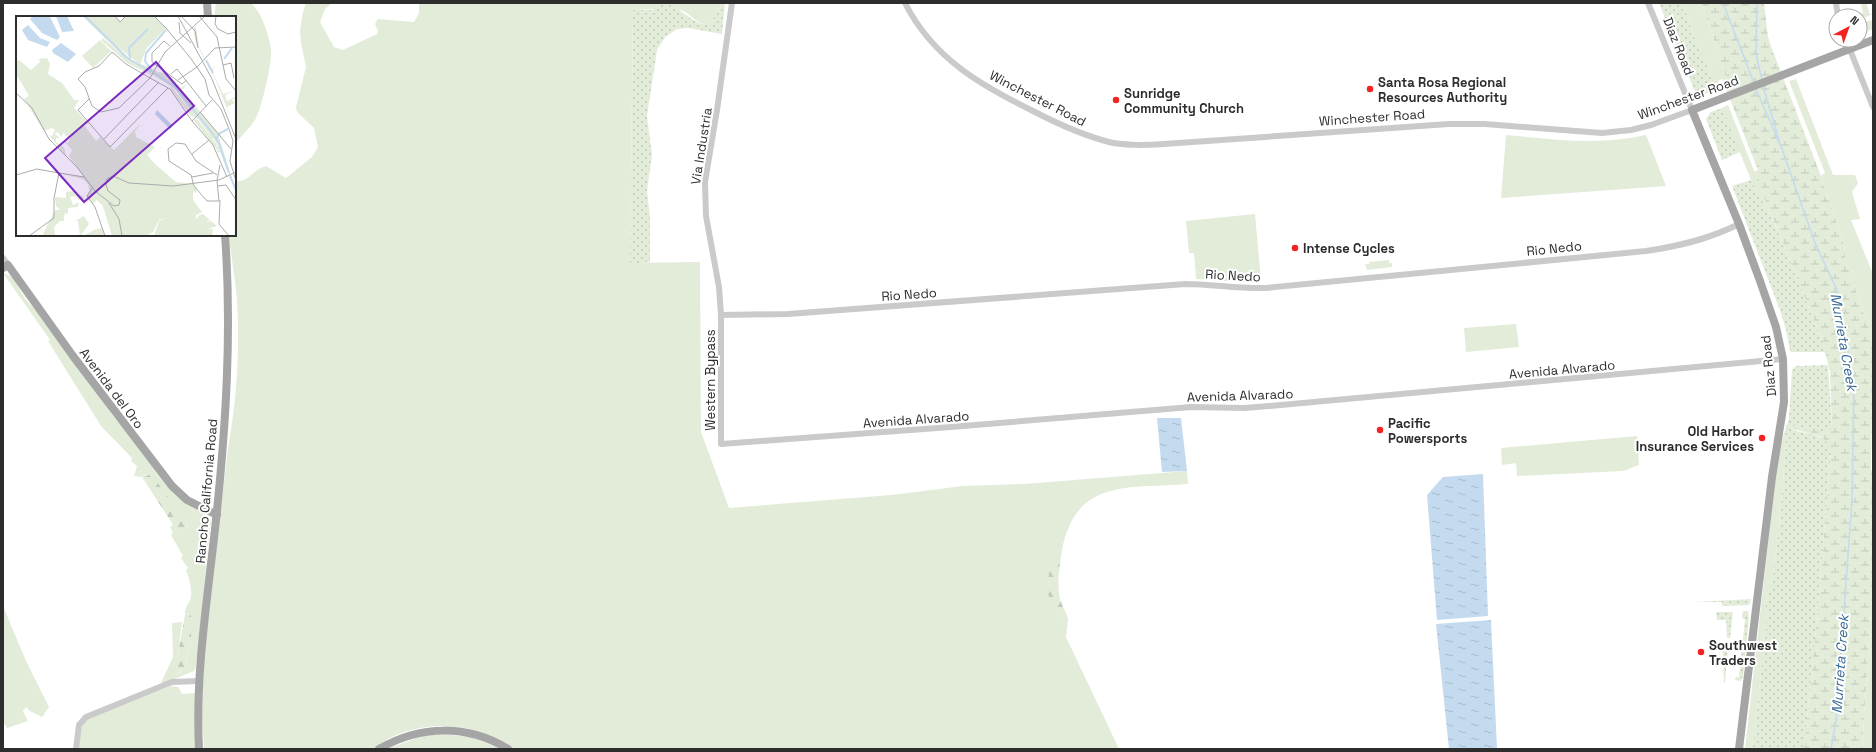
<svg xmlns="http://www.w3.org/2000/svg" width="1876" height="752" font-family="'Space Grotesk',sans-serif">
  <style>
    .grass { fill: #e2ecd9 }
    .forest { fill: url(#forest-firs) }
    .wetland { fill: url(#wetland-marsh) }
    .park { fill: url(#park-dots) }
    .water { fill: url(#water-ripples) }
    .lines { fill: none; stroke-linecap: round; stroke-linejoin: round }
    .stream { stroke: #c4daee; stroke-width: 1.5 }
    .minor { stroke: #cacaca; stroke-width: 6 }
    .major { stroke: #a5a5a5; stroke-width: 8 }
    .poi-dot { fill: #f22321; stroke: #fff; stroke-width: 1.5 }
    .labels { text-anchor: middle; stroke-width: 4; stroke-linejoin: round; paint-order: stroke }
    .street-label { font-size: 13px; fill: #2d2d2d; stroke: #fff }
    .poi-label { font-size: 13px; font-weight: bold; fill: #2d2d2d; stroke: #fff; text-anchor: start }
    .water-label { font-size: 14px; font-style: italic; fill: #366895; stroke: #fff }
    .inset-river { fill: none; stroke: #c4daee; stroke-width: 2 }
    .inset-road { fill: none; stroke: #ababab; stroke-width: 1 }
    .view { fill: #7b2cbf; fill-opacity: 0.15; stroke: #7b2cbf; stroke-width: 2 }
    .inset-edge { fill: none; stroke: #2d2d2d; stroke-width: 2 }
  </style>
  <defs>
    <pattern id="forest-firs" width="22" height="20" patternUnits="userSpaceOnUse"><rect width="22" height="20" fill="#e2ecd9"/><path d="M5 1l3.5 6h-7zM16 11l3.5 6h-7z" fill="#c2cbbb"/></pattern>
    <pattern id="wetland-marsh" width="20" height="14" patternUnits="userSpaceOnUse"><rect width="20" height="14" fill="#e2ecd9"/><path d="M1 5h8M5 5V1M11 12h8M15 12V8" fill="none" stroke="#c2cbbb"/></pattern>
    <pattern id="park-dots" width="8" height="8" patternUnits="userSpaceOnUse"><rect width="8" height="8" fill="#e2ecd9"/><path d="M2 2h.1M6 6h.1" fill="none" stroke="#c2cbbb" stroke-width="1.8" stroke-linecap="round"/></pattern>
    <pattern id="water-ripples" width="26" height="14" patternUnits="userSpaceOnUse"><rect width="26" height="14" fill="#c4daee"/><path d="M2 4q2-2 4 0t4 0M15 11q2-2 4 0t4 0" fill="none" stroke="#a9bbcc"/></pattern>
  </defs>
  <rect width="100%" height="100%" fill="#fff"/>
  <g class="grass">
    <path d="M216,3H250C261,9 270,38 271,50C272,64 262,107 255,120C250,128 241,136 235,144V17H214Z"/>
    <path d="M306,3H332L325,9L320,22L334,47L343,50L377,34L378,31L375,24L378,19L414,22L419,13V3H720L721,6L710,24C696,26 692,13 680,10C673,8 643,10 633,10L630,263L700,262L701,432L729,508L891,495L963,486L1024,484L1187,471L1188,484C1130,489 1076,477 1062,550L1057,552L1048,586L1064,620H1068L1066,637L1119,749H515C474,720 413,717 373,749H204L202,715L204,657L228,448C237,399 240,348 237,299C235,277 231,256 229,235H235V181C249,183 253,169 266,166L286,178L312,157L318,147L314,128L297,112L296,107L306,67L301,43L300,30L303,12Z"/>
    <path d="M1683,3H1702L1726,77L1718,81L1721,89L1713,92L1710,72L1694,37Z"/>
    <path d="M1861,3H1866L1870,14H1873L1863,18L1858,16L1857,14L1863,13Z"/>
    <path d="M1873,20V29L1860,34V23Z"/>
    <path d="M1796,79L1833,175H1855L1858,183L1852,192L1860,219L1851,220L1873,274V340L1846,262L1844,245L1821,176L1825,173L1789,81Z"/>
    <path d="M1728,105L1777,229L1751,180L1722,108Z"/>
    <path d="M1506,135C1553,139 1599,146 1646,135L1666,186L1501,198Z"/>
    <path d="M1255,214L1261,281L1241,282L1196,279L1194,253H1189L1186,221Z"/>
    <path d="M1389,260V263H1392V267L1367,270L1365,264H1369V262Z"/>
    <path d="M3,273L13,277L25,299L37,311L108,408C115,421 120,423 129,434C144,452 161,483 178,497C188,506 203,509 211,520L196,666L194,671L160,685L173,657L172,623L182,622L178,653L172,667L177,674L186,667L187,653L191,642V617L189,614L185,615C185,604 190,603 191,597C192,588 189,578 186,570L188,568L181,558L183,556L171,535L173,533L170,527L173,525L179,534L188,527L152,477L146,475L142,477L134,476L137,466L131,461L132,458L101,426L48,341L50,340Z"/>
    <path d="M1516,324L1519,347L1466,352L1464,328Z"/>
    <path d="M1785,430L1786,442C1783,487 1779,531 1773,576C1771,589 1763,601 1767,615L1753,749H1745L1778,455Z"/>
    <path d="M1637,436L1639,465L1623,471L1517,476L1516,463L1502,465L1501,448Z"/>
    <path d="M1873,579V749H1862Z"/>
    <path d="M3,606L26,661L49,707L42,717L30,711L26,707L23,711L28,721L7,728L3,722Z"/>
    <path d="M171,686L178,687L182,694L195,693L196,749H78L82,725L87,719Z"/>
    <path d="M438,734L472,737L501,749H387L422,736Z"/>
  </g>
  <g class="forest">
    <path d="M149,475C159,481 186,520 189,532L187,537L179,534L142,477Z"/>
    <path d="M1062,550C1060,564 1057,580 1059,594C1060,604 1068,614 1068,620H1064C1057,614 1052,606 1049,597C1047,589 1049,561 1054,554C1057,552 1059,551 1062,550Z"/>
    <path d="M189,614L191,616V642L187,653L186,667L175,675L170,671L178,653L185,615Z"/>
  </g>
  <path class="wetland" d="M1702,3H1764L1768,37L1772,49L1821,176L1844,245L1846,262L1873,340L1871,469L1873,475V579L1862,749H1804L1817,618L1831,451L1822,437L1790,428L1791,425L1832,427L1830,372L1822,340L1754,172L1758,170L1722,79L1726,77Z"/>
  <g class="park">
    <path d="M665,3C681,7 694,27 710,24L721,6L720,3H725L722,34L688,28L677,29L665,37L657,50L647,116L652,155L647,191L650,217V262L630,264L633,10H653L658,5Z"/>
    <path d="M1659,3H1683L1694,37L1710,72L1713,92L1700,95L1695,92Z"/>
    <path d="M1722,108L1740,152L1722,160L1706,119L1711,112Z"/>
    <path d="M1751,180L1777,229L1822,340L1825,352H1791L1790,350L1786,330L1780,310L1732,186Z"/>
    <path d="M1828,365L1832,427C1824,436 1801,429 1791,425L1790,428C1804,436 1827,431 1831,451L1817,618L1804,749H1753L1767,615C1763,601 1771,589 1773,576C1779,531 1783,487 1786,442L1785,430L1789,419L1792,370L1796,366Z"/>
    <path d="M1751,599L1749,605L1722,606V602H1696Z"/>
    <path d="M1743,611H1748L1749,617L1743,677L1740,681L1735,680L1736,677H1739L1745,619L1742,618Z"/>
    <path d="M1716,612H1733L1730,638H1727L1726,620H1717Z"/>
    <path d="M1722,642L1728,645L1725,683H1724Z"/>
  </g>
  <g class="water">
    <path d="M1157,418H1181L1187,471L1162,472Z"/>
    <path d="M1483,474L1488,616L1437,620L1427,495L1443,477Z"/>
    <path d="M1491,620L1497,749H1449L1436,624Z"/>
  </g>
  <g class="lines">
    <g class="stream">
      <path d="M1723,3L1754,83"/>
      <path d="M1757,3L1756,54L1762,80"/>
      <path d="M1763,86L1779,140"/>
      <path d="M1756,89L1782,149L1815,243L1836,288L1842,314L1854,388L1852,500L1836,721L1831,749"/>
    </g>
    <g class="minor">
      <path d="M732,3L717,110L705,182L706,216L719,287L721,315V444L951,427L1191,407L1244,408L1270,406L1783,359"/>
      <path d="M905,3C933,58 980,85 1033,111C1058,124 1082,135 1109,142C1127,146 1146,145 1164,144L1449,124H1485L1602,133L1631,130L1651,125L1692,110L1648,3"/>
      <path d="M1836,3L1838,16"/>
      <path d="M1846,40L1873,107"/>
      <path d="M3,258L8,265"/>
      <path d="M721,315L788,314L1185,284C1212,284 1238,289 1266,288L1646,251C1680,246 1709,239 1739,224"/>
      <path d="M76,749L79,725L86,717L172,682L198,681"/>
    </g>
    <g class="major">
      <path d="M207,3L208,17"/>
      <path d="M3,268L8,265L73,356L172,486L187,500L217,515"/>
      <path d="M199,749C195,672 208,596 216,520C226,425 232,330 225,235"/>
      <path d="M379,749C420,725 467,724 508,749"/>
      <path d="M1739,749L1772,477L1784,402L1783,359L1776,327L1760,281L1739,224L1692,110L1873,40"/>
    </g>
  </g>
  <g class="poi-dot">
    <circle cx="1370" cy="89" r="4"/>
    <circle cx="1116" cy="100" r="4"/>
    <circle cx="1295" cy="248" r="4"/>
    <circle cx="1380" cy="430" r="4"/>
    <circle cx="1762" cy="438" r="4"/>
    <circle cx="1701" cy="652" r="4"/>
  </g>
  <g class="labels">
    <g class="street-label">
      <text transform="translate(1679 46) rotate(68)" y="5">Diaz Road</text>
      <text transform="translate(1688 97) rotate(-20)" y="5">Winchester Road</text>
      <text transform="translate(1038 98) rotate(27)" y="5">Winchester Road</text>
      <text transform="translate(1372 117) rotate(-4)" y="5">Winchester Road</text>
      <text transform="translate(701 146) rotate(-81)" y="5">Via Industria</text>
      <text transform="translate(1554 248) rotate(-6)" y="5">Rio Nedo</text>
      <text transform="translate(1233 275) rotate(3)" y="5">Rio Nedo</text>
      <text transform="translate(909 294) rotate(-4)" y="5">Rio Nedo</text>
      <text transform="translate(1768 366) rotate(-96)" y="5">Diaz Road</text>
      <text transform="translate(1562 369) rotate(-5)" y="5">Avenida Alvarado</text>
      <text transform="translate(710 380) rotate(-90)" y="5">Western Bypass</text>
      <text transform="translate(112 388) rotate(53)" y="5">Avenida del Oro</text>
      <text transform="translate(1240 395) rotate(-2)" y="5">Avenida Alvarado</text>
      <text transform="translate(916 419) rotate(-4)" y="5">Avenida Alvarado</text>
      <text transform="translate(206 491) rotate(-85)" y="5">Rancho California Road</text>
    </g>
    <g class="poi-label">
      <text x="1378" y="87">Santa Rosa Regional<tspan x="1378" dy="15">Resources Authority</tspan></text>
      <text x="1124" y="98">Sunridge<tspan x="1124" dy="15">Community Church</tspan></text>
      <text x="1303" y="253">Intense Cycles</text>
      <text x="1388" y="428">Pacific<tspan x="1388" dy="15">Powersports</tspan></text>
      <text x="1754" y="436" text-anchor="end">Old Harbor<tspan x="1754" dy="15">Insurance Services</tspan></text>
      <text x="1709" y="650">Southwest<tspan x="1709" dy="15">Traders</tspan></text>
    </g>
    <g class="water-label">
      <text transform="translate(1844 342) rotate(80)" y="5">Murrieta Creek</text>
      <text transform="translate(1840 664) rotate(-86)" y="5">Murrieta Creek</text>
    </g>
  </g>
  <g transform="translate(16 16)">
    <rect width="220" height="220" fill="#fff"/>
    <path d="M71,0H99L104,6L111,0H137L150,12L130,33L124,49L90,21ZM180,11L183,31L195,54L200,49L196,55L207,78L218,75L209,79L211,85L219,81L220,82L216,84L219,87L211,91L218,110L200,65L180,27L177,12ZM87,22L111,43L135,58V59L111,47L85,24ZM84,24L95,35L77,52L66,40ZM31,42L34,48L32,58L46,67L58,84H63L58,92L72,107L68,109L80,125L84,121L98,134L123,109H124L119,115L120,121L139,131L131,139L139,148L160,166L177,168L181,173L180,177L177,175V184L186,196L180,199V204L183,199L187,198L194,204L190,206L195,205L201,210L192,213H197L196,220H138L143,205L151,202L143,204L137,216L130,220H96L87,190L81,184L77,188L71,180L74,174L71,169L74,171L71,167L67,163L49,159L68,161L53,140L56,134L47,124L52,127L55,121L49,120L48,116L45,121L42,116L39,118L44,122H40V126L48,131L50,140L33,119L36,120L39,114L36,112L28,115L8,83L13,80L0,58V46L3,44L15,54L24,46L23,43ZM139,55L148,57L165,72L172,67L166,74L202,117L201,118L194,113L182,99L159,67ZM56,175L68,181L67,184H63L59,180L54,181L57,189L63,186L62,191L52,192V198L49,197L47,208V205H44L38,211L39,219L26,220L39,194H44L40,190L39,181L50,182V176ZM68,200L73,208L64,220L62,205H59ZM86,212L88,219L67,220L78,214Z" fill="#e2ecd9"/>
    <path d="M66,0H71L116,45L133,51L159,67L182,99L201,118L212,113L202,119L220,175L204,136H201L203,134L201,128L197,122H192L194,119L182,103L173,98L175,96L160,74L156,75L159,73L111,43Z" fill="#e2ecd9"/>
    <path d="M155,70L175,96L177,103L154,72ZM180,102L199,126L203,134L202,135L178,105Z" fill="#e2ecd9"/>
    <path d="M17,0L34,1L44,21L41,24L26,17L14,3ZM40,0H51L58,15L46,16ZM12,9L24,22L34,26L31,31L12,24L6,14ZM45,27L60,38L52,46L37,37L36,34ZM141,94L157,110L154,113L139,98Z" fill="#c4daee"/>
    <path class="inset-river" d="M69,0L111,42L135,56M208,43L216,32M114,44L113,32L132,13M190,44L197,57M136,55L129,45L130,37L150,14M138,57L158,70L194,114L203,127L213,157M200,123L204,117L212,113M214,160L220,174"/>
    <path class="inset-road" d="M99,0L104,6L110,0M138,0L152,14M162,0L196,63L220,123M165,0L179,15L182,32M183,0L201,21L210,63L220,75M189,0L149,36L134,62L154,73L176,105L197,129L211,161M200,0L199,8L202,13L212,18L220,16M163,6L164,17L175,27M150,12L176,44M154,30L148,25L136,37V46L166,68L171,64M96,36L110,48L134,62L103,92L85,96L76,90L69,71L62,63L69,56L83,50ZM176,44L189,63L193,79L205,93L213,113L217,125L214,145L220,165M207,49L215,47L218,62M181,51L199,32L220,31M155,58L161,53L190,90M162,64L181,51M0,77L16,92L33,123L61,151L79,175L98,190L103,189L104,184L92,175L90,169L91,163L97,160L113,167L157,170L203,164L220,156M73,83L62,94L94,131L152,72M184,96L215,133M176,105L196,84M88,123L143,66M176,138L193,124M0,159L21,153L43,157M201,159L180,145L169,128L160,127L152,133L153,145L175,159L178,170L191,185H203L201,165M176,161L197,157M201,165L204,149M202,170L210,169L220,184M76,172L71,180L79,191L89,220M204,184L203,208L213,220M93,187L103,203L106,220M13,220L38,202V182L43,157L68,161"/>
    <path class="view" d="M140,46L178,90L68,186L29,142Z"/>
    <rect width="220" height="220" class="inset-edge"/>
  </g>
  <rect width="1876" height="752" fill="none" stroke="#2d2d2d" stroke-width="8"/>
  <g transform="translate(1848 28) rotate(41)"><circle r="19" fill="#ffffff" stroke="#ababab"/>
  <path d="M0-3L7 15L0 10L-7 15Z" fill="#f22321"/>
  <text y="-6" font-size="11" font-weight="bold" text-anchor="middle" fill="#2d2d2d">N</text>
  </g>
</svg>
